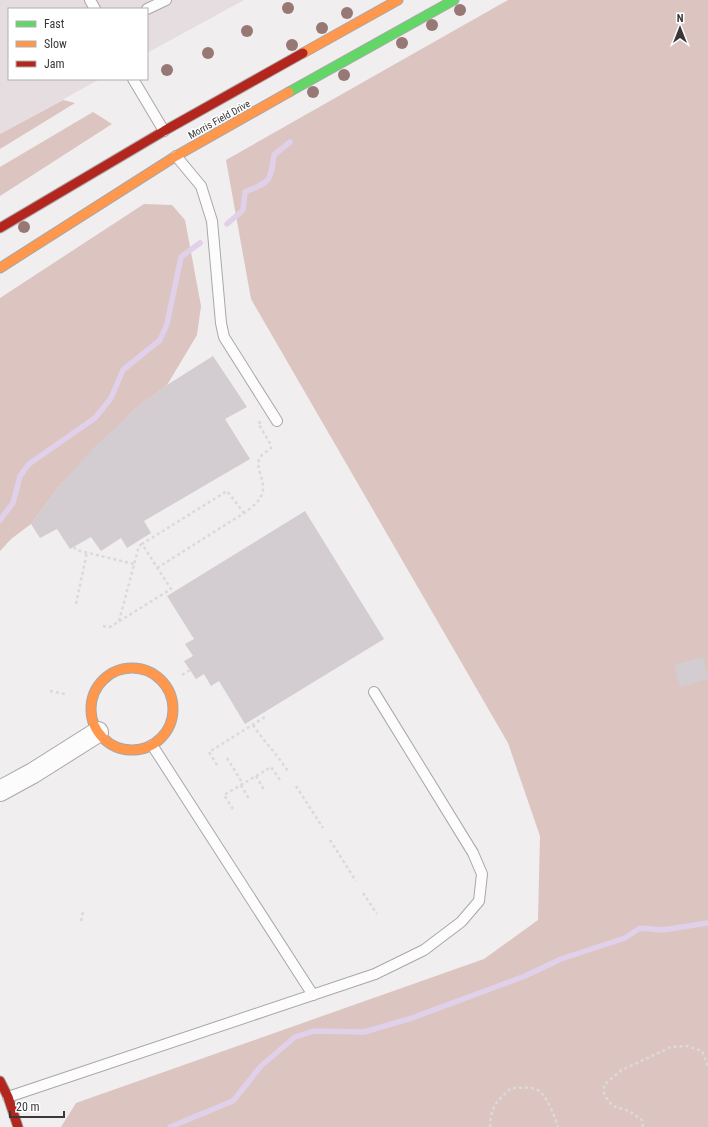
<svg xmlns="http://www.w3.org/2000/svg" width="708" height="1127" font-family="'Roboto Condensed',sans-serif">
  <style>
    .built { fill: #e5dde0 }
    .forest { fill: #dcc4c0 }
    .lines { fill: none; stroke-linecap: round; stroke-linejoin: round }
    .stream { stroke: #e0d0e9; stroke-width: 5.5 }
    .building { fill: #d3ccd1 }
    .lane-casing { stroke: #a9a7a8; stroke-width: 12 }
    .street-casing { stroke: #a9a7a8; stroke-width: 22 }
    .fast-casing { stroke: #a9a7a8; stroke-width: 11 }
    .slow-casing { stroke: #a9a7a8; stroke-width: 11 }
    .jam-casing { stroke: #a9a7a8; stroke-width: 11 }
    .path { stroke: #dbdadb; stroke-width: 2.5; stroke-dasharray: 3 3; stroke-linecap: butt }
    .lane { stroke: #fdfcfd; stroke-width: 10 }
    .street { stroke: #fdfcfd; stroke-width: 20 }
    .fast { stroke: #63d668; stroke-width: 9 }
    .slow { stroke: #ff974d; stroke-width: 9 }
    .jam { stroke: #b3261e; stroke-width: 9 }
    .tree { fill: #977875 }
    .labels { text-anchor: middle; stroke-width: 3; stroke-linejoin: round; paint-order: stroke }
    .street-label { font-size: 10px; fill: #393738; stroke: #fff }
  </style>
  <rect width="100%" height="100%" fill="#f0eeef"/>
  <path class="built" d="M0,0H244L147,53V9H9V79H100L0,134Z"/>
  <g class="forest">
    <path d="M508,0H708V1127H61L76,1103L484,959L538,920L540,836L508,743L251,299L226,160Z"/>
    <path d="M63,100L75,103L0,149V134Z"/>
    <path d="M93,112L112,124L0,196V167Z"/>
    <path d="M144,204L172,205L185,220L201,306L197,335L167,385L133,411L62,483L31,524L11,539L0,551V298Z"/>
  </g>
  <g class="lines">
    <g class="stream">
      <path d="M227,224L243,210L245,192C271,181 270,183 274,155L290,142"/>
      <path d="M0,520L13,503L20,476L29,464L95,418L111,398L123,370L160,340L167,324L181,257L200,243"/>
      <path d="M170,1127L233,1101L261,1066L295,1037L314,1031L364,1032L412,1018L525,976L561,959L625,938L640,928L662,930L708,923"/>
    </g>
  </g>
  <g class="building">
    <path d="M213,356L247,407L225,419L250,459L144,521L151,533L127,548L121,538L101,551L91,537L70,549L57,529L40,538L31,524L62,483L93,448L133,411L167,385Z"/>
    <path d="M305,511L384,639L245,724L219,681L211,686L204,674L196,679L184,661L193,656L185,644L194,639L167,596Z"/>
    <path d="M703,657L708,679L680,687L674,665Z"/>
  </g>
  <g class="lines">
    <g class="lane-casing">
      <g id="lane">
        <path d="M90,0L95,9"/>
        <path d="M147,9L166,0"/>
        <path d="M133,79L164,131"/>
        <path d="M176,156L201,186L212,221L221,323L224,337L277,421"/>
        <path d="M152,745L313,995"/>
        <path d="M8,1097L375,974L424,950L461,922L479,901L482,874L473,853L374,692"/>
      </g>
    </g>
    <g class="street-casing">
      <path id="street" d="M0,791L33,773L98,732"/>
    </g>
    <g class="fast-casing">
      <path id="fast" d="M289,92L454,0"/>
    </g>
    <g class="slow-casing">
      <g id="slow">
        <path d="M303,53L398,0"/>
        <path d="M0,268L176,156L289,92"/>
        <circle cx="132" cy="709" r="41"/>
      </g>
    </g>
    <g class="jam-casing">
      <g id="jam">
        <path d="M0,228L164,131L303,53"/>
        <path d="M0,1081L8,1097L18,1127"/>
      </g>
    </g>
    <g class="path">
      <path d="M74,547L76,550L134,564"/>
      <path d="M157,568L244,513C248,510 253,507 256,503C274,485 251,470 261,456C264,453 268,451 271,448V445L258,423L261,422"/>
      <path d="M76,604L87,552"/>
      <path d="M119,621L139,546L142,544"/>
      <path d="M103,626L110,627L171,589L142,544L227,491L244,513"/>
      <path d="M182,675L190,670"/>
      <path d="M50,691L65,694"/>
      <path d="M253,725C264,742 279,756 289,773"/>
      <path d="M227,758L243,784"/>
      <path d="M217,765L209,752L265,717"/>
      <path d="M256,776L264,790"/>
      <path d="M241,785L249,799"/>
      <path d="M296,786L323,828"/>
      <path d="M233,809L224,795L271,767L280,780"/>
      <path d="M330,840L356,881"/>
      <path d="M363,893L377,914"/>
      <path d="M81,921L83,912"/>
      <path d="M490,1127C491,1106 496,1102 511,1088C518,1088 529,1087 536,1089C546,1093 555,1117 558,1127"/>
      <path d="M643,1127L642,1120L629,1111L613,1106L604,1095V1085L620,1071L671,1047L687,1046L702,1051L708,1066"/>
    </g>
    <use href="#lane" class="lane"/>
    <use href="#street" class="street"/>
    <use href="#fast" class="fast"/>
    <use href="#slow" class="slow"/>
    <use href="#jam" class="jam"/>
  </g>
  <g class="tree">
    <circle cx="288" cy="8" r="6"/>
    <circle cx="460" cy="10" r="6"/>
    <circle cx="347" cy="13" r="6"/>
    <circle cx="432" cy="25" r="6"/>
    <circle cx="322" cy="28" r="6"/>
    <circle cx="247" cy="31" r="6"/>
    <circle cx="402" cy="43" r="6"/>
    <circle cx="292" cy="45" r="6"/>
    <circle cx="208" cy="53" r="6"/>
    <circle cx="167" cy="70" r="6"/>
    <circle cx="344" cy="75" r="6"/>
    <circle cx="313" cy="92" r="6"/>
    <circle cx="24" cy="227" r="6"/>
  </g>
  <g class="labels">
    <g class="street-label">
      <text transform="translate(219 119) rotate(-29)" y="4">Morris Field Drive</text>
    </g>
  </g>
  <rect x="8" y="8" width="140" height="72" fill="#ffffff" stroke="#b0afaf"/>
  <rect x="16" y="21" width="20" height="6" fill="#63d668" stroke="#b0afaf"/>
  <text x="44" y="28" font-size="12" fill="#393738">Fast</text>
  <rect x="16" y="41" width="20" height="6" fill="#ff974d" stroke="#b0afaf"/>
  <text x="44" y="48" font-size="12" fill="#393738">Slow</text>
  <rect x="16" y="61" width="20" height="6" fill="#b3261e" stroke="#b0afaf"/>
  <text x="44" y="68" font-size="12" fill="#393738">Jam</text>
  <g transform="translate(680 28)" stroke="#ffffff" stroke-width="3" paint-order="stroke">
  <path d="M0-3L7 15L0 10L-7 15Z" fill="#393738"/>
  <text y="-6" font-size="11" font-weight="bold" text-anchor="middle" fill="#393738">N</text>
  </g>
  <path d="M10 1111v6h54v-6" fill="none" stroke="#393738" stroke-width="2"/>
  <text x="16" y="1111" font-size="12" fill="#393738" stroke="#ffffff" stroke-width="3" paint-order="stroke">20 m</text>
</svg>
